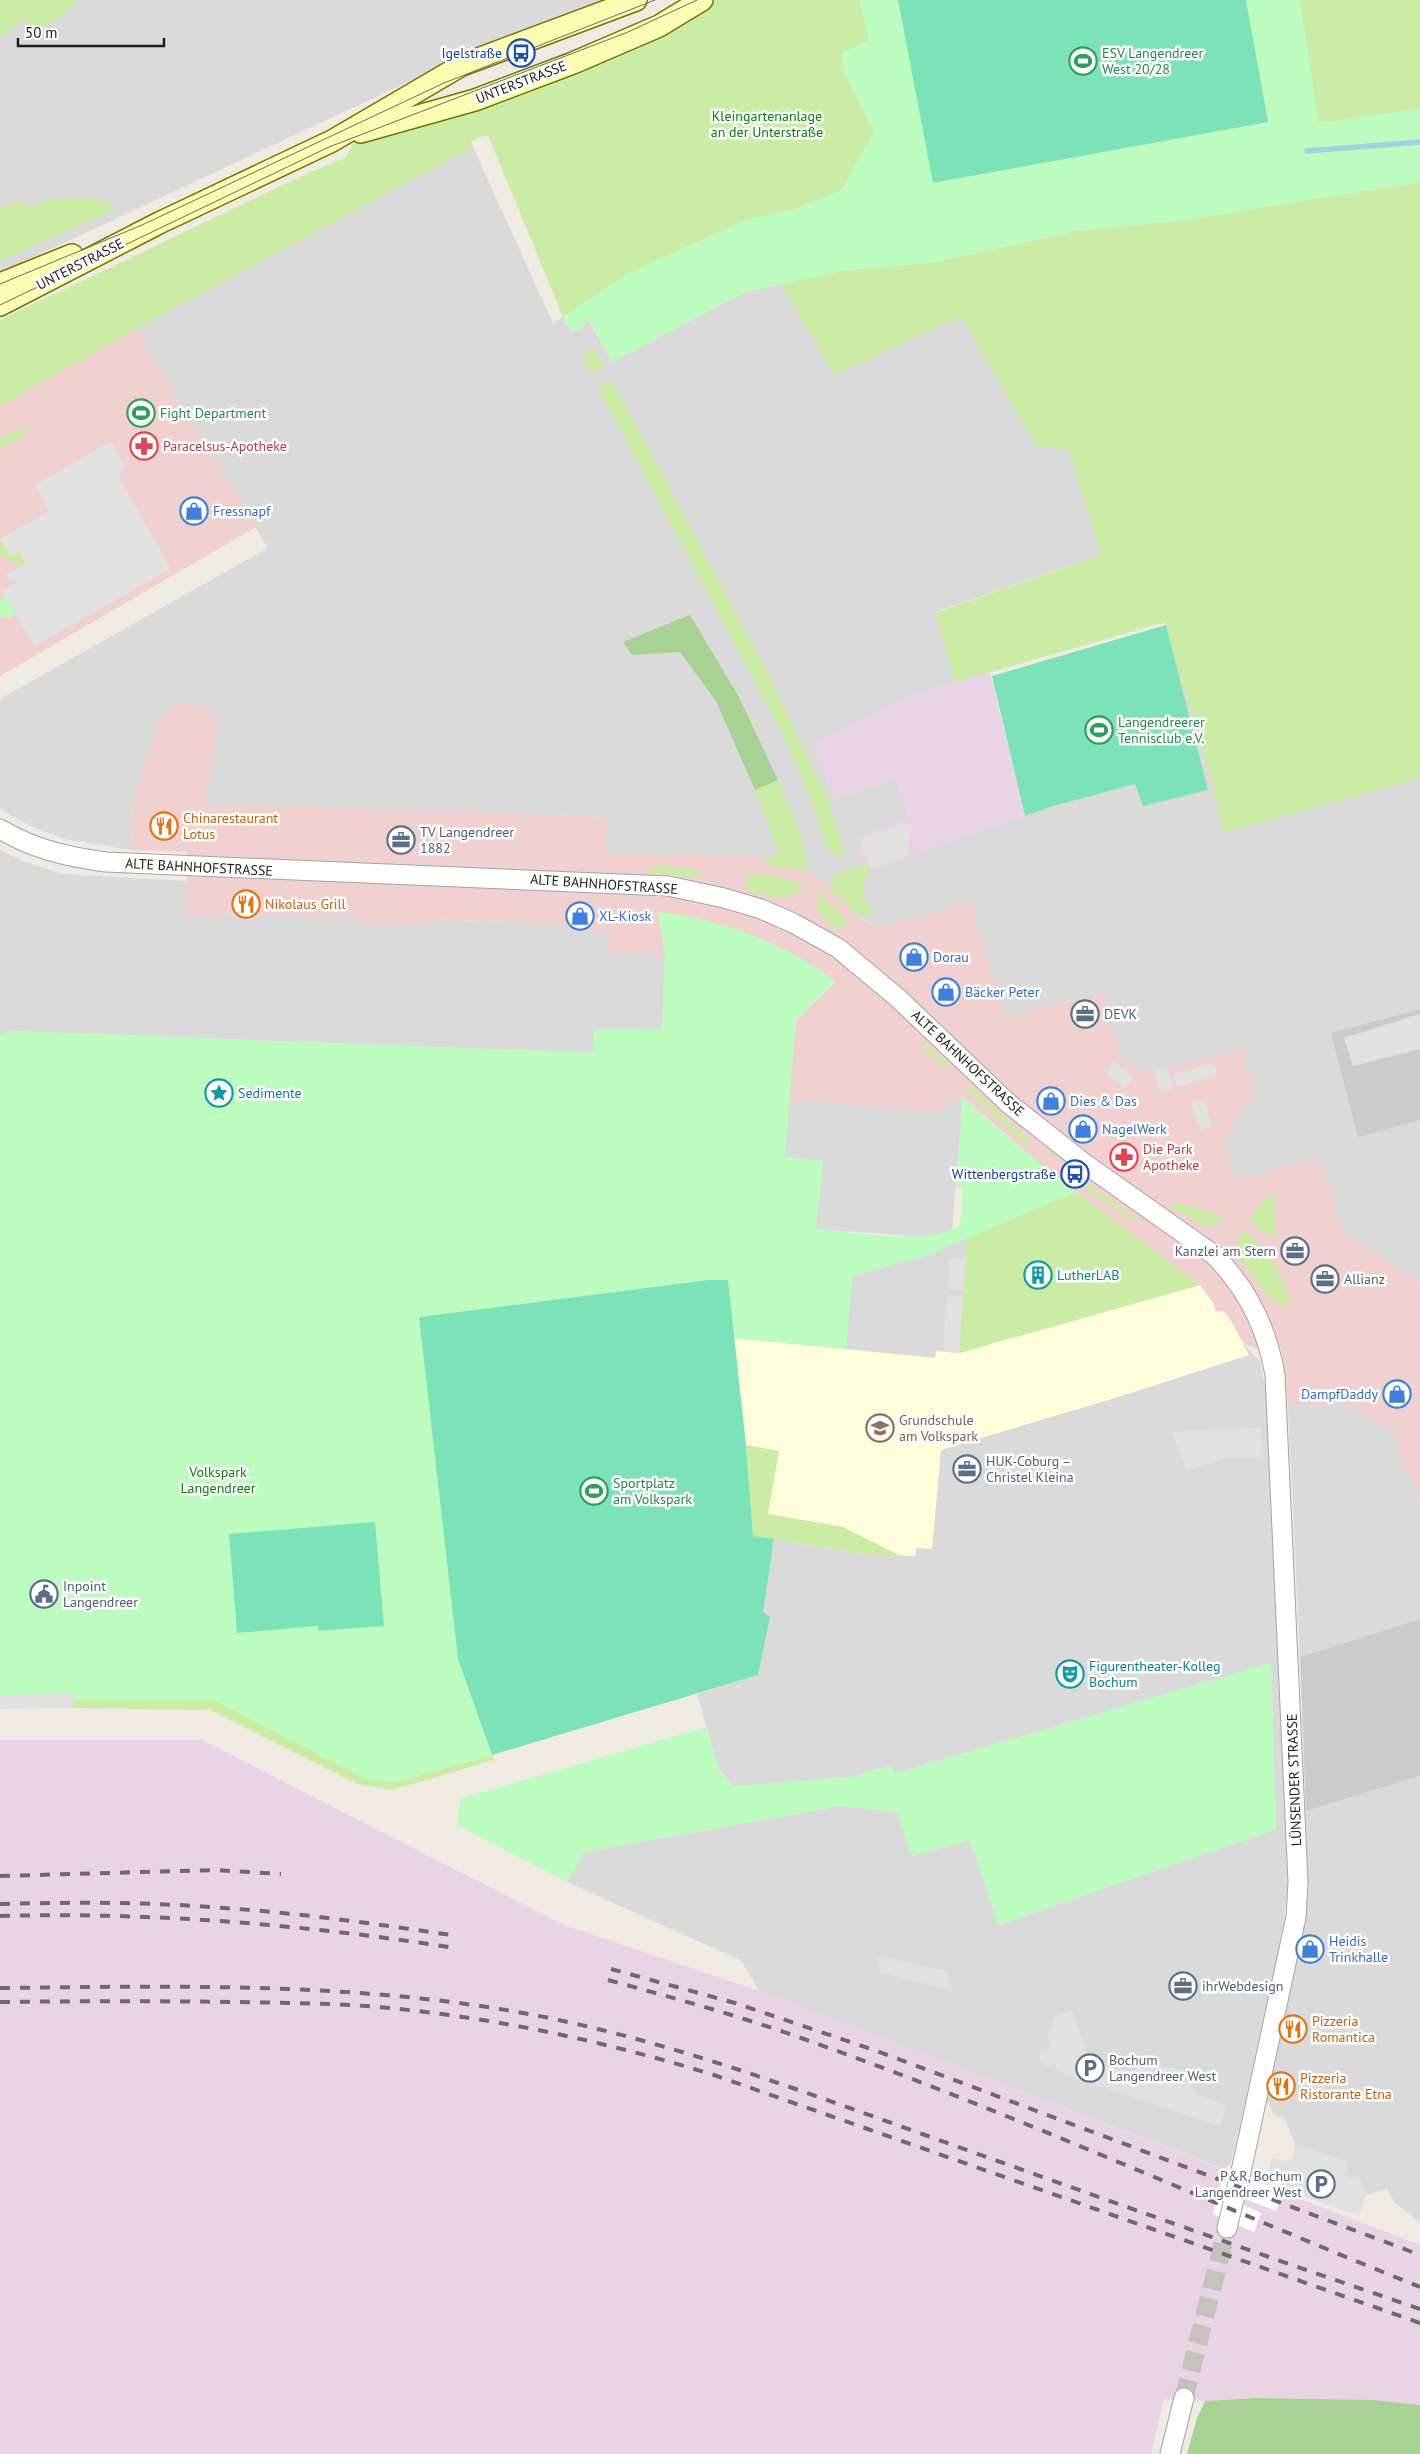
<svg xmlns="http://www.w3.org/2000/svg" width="1420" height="2454" font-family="'PT Sans',sans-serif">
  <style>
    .residential { fill: #dbdada }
    .commercial { fill: #f1d0d0 }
    .industrial { fill: #e8d4e5 }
    .education { fill: #fffedb }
    .religious { fill: #cbcbcb }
    .grass { fill: #caeca5 }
    .forest { fill: #a8d194 }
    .park { fill: #bcfcbf }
    .pitch { fill: #7be3b7 }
    .parking { fill: #e1e1e1 }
    .pier { fill: #fff }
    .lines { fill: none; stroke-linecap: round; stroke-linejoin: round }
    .stream { stroke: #a0d3df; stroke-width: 5.5 }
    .tertiary-tunnel { stroke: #c5c1bb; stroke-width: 19; stroke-dasharray: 19 9; stroke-linecap: butt }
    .tertiary-casing { stroke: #a4a4a4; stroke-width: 21 }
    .secondary-casing { stroke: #6f7800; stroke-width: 24 }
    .tertiary { stroke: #fff; stroke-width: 19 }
    .secondary { stroke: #fbfdb2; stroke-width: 21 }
    .tram { stroke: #6b6b6b; stroke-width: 1 }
    .rail { stroke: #6b6b6b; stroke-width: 4; stroke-dasharray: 10 10; stroke-linecap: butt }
    .labels { text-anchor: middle; stroke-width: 5; stroke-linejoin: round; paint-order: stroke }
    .transit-label { font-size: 14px; fill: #164399; stroke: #fff; text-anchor: end }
    .leisure-label { font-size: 14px; fill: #27864d; stroke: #fff; text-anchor: start }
    .street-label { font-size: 14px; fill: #1d1d1d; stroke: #fff }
    .park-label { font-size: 14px; fill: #05810c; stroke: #fff }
    .health-label { font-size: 14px; fill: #be3a42; stroke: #fff; text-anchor: start }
    .shop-label { font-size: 14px; fill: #366cbe; stroke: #fff; text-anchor: start }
    .food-label { font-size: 14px; fill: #c56008; stroke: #fff; text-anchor: start }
    .service-label { font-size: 14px; fill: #4e5e75; stroke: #fff; text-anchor: start }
    .culture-label { font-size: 14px; fill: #0d838f; stroke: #fff; text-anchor: start }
    .education-label { font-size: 14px; fill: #785e54; stroke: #fff; text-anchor: start }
  </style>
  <rect width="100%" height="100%" fill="#efeae2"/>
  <g class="residential">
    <path d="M0,0H605L493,42L0,273Z"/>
    <path d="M473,147L553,323L563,317L566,325L572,331L581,329L588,319L612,362L745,292L781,284L834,375L961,316L1036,446L1069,449L1101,555L935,612L956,682L910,696L812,745L835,799L896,778L910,819L853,839L866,871L1050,807L1135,784L1143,806L1207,790L1165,622L1420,467V1282L1342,1231L1320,1157L1235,1181L1225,1141L1238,1115L1242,1050L1147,1073L1122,1059L1104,993L1006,1017L970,902L879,928L765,858L606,854L607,817L203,804L220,725L133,802L131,850L65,839L30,826L0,809V699L268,548L136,329Z"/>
    <path d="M0,850L21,860L62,874L187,881L186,916H218V912L323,917V914L359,915V924L429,926V919L584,925V930L609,932L610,953L665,955L662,1030L595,1029L594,1053L13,1031L0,1036Z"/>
    <path d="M963,1097L951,1243L967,1237L959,1353L1200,1285L1230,1319L1243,1343L1260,1362L1268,1403L1288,1884L1281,1942L1266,2010L1231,2163L1224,2169L759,1991L742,1961L567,1882L584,1852L840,1806L898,1812L912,1856L970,1840L999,1925L1276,1829L1271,1663L894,1774L891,1765L852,1777L741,1787L732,1786L718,1767L697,1694L758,1675L762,1613L774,1540L734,1338L846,1349L852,1276L924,1237L816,1229L823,1161L785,1158L789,1099L935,1111Z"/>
    <path d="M1338,1400L1392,1430L1420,1503V1619L1300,1657L1288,1406H1326Z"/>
    <path d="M1420,1776V2222L1395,2203L1387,2189L1366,2195L1358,2175L1351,2179L1344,2176L1348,2162L1295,2145L1285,2119L1274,2115L1266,2099L1304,1923L1308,1888L1306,1811Z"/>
  </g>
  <g class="commercial">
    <path d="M136,329L256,527L0,676V406Z"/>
    <path d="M178,702L210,709L220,725L204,804L607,817L606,854L766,857L765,866L804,870L829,885L859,917L879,928L970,902L1006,1017L1104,993L1122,1059L1147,1073L1242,1049L1254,1090L1238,1115L1225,1141L1235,1181L1320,1157L1342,1231L1420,1282V1503L1392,1430L1338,1401L1326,1406H1288L1281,1348L1261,1351L1243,1343L1230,1319L1226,1314L1216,1312L1213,1303L1200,1285L1043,1167L963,1097L935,1111L789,1099L796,1020L835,982L791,953L752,936L711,922L658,913L665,955L609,953V932L584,930V925L430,919L429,926L359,924V915L324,914L323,917L219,912L218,916H186L187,852L131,850L133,802L161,715Z"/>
  </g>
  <g class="industrial">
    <path d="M990,672L1025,816L866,871L853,839L910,819L896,778L835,799L812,745L910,696Z"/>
    <path d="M0,1740H202L564,1925L759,1991L1420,2245V2405L1375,2400L1255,2398L1205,2401L1164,2399L1151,2454H0Z"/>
  </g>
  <path class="education" d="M1200,1285L1213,1303L1216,1312L1223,1311L1230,1319L1249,1355L1115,1398L941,1450L932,1549L916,1548L915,1556L864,1554L753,1536L734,1338L935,1358L936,1351L959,1353Z"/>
  <g class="religious">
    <path d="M1420,1009V1120L1358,1137L1331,1033Z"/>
    <path d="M1420,1619V1776L1306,1811L1300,1657Z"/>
  </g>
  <g class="grass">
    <path d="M0,0H76L77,1L70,10L35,35L26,19L0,37Z"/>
    <path d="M714,0H859L870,41L842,53L843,70L874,131L842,190L792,210L746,220L629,273L563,317L488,135L471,141L473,147L136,329L0,406V320L306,174L346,157L353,144L675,22Z"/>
    <path d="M1300,0H1420V109L1318,123Z"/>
    <path d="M1420,182V778L1224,833L1211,778L1165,622L956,682L935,613L1101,555L1069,449L1036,446L961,316L834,375L781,284L846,270L930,263L1076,231L1184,220Z"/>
    <path d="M84,198L107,201L116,209L0,261V208L19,200L30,208L48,199Z"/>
    <path d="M590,347H593L605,368L591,373C585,362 579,357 590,347Z"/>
    <path d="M612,380L765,667L828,798L845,855L837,857L827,849L813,805L784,737L598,388Z"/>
    <path d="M22,426L27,434L0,450V439Z"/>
    <path d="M3,543L10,556L19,551L26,564L22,566L0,555V546Z"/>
    <path d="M778,780C791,808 802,834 808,865L804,870L764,866L766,857L775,858L778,852L755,790Z"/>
    <path d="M868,864L870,870C857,887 864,898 874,913L859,917L830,888L829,881L839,873Z"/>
    <path d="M653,865L701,871L699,878L651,872Z"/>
    <path d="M748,872L803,882L801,889C783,903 766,896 746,890Z"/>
    <path d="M819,891L849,923L838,930C824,921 812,908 819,891Z"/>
    <path d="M923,1042L947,1064L946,1070L920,1045Z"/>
    <path d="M971,1086L1030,1141L1027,1146L967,1090Z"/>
    <path d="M1075,1174L1135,1219L1132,1222L1072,1179Z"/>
    <path d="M1076,1192L1200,1285L959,1353L967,1237Z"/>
    <path d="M1270,1193L1274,1194L1276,1234L1271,1238L1249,1220Z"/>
    <path d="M1170,1204H1182L1223,1216L1219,1223L1207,1228L1168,1205Z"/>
    <path d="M1243,1229C1270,1253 1282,1271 1291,1306L1282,1305L1268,1296L1238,1256L1237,1243Z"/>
    <path d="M746,1445L779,1451L768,1514L843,1527L901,1556L864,1554L753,1536Z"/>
    <path d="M73,1700H214L367,1779L394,1782L492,1755L494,1760L392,1790L357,1784L210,1710L73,1708Z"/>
  </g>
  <g class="forest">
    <path d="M690,615L739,697L778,780L755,790L716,701L680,652L632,655L623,642Z"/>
    <path d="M1255,2398L1375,2400L1420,2405V2454H1187L1197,2418L1205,2401Z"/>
  </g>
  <g class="park">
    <path d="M859,0H898L934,183L1267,122L1246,0H1300L1319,123L1420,109V182L1184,220L1076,231L930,263L846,270L745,292L612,362L589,319L578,331L568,327L563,317L629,273L746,220L792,210L842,190L874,131L843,70L842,53L869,40Z"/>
    <path d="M6,597L16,615L10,618L0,616V600Z"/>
    <path d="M658,912C720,919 786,943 835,981L796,1020L785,1157L823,1161L816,1229C856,1232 927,1246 960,1226L963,1191L956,1185L963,1097L1006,1136L1076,1192L923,1257L852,1276L846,1349L734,1338L727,1280L419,1317L458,1659L492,1755L394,1782L367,1779L214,1700H0V1036L13,1031L594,1053V1029L662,1030L665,955Z"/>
    <path d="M1271,1663L1276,1829L999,1925L970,1840L912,1856L897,1812L840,1806L584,1852L567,1882L457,1825L460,1799L706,1727L718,1767L732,1786L852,1777L891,1765L894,1774Z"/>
  </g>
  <g class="pitch">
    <path d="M898,0H1246L1268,122L933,183Z"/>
    <path d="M1166,625L1208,790L1143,806L1135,784L1050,807L1025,816L992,676Z"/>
    <path d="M709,1280H728L746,1445L753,1536L774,1539L763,1612L770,1617L758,1675L492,1755L458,1659L419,1317Z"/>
    <path d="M375,1522L384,1626L318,1631V1626L237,1633L229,1534Z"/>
  </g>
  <g class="parking">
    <path d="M111,441L126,468L117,474L171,569L34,646L2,590L17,582L5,575L26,564L19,552L10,556L0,539L49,511L35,485Z"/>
    <path d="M910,823L908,855L871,868L859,840Z"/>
    <path d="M1420,1014V1049L1353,1066L1344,1038Z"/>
    <path d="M1113,1061L1134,1077L1124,1089L1106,1073Z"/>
    <path d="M1213,1063L1217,1076L1177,1087L1174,1074Z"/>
    <path d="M1168,1068L1174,1089L1160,1092L1154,1071Z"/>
    <path d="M1204,1099L1212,1126L1200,1130L1191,1103Z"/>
    <path d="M950,1258L966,1259L963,1290L948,1289Z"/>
    <path d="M947,1295L963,1297L959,1353L943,1351Z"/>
    <path d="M1261,1427L1263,1458L1228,1457L1187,1471L1172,1432Z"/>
    <path d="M73,1694V1708L0,1709V1695Z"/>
    <path d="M876,1955L946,1971L952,1991L880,1972Z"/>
    <path d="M1072,2010L1092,2066L1121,2063L1122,2071L1137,2070V2061L1156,2060L1158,2067L1180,2069L1196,2094L1227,2105L1220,2126L1059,2072L1056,2064L1044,2068L1039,2053L1051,2048L1048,2037L1055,2016Z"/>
    <path d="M1295,2145L1348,2162L1344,2176L1351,2179L1358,2175L1366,2195L1359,2216L1280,2188L1284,2174L1269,2169L1272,2157L1286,2161L1292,2159Z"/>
  </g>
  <g class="pier">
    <path d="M1224,2169L1284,2192L1276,2211L1219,2189Z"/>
    <path d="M1217,2194L1261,2213L1254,2232L1213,2214Z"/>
  </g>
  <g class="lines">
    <path class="stream" d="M1307,151L1420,142"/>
    <path class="tertiary-tunnel" d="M1184,2398L1227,2228"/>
    <g class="tertiary-casing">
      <g id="tertiary">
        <path d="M0,829C33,849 68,857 106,862L668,886L724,898L761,909L793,923L838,948L899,999L1008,1103L1084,1163L1214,1255C1248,1289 1267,1328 1275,1375L1298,1882L1296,1917L1242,2167L1227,2228"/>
        <path d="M1170,2454L1184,2398"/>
      </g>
    </g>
    <g class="secondary-casing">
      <g id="secondary">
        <path d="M361,132L475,100L573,63L659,26L702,0"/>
        <path d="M0,284L72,255"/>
        <path d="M0,305L159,223L332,141L462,65L636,0"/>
      </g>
    </g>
    <use href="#tertiary" class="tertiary"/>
    <use href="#secondary" class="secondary"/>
    <g class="tram">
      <path d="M0,284L142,225L444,83L655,0"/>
      <path d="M0,305L329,147L628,32L697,0"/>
    </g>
    <g class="rail">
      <path d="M0,1876L215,1870L281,1874"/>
      <path d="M0,1904C75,1902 150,1902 224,1908C300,1913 376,1924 451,1935"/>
      <path d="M0,1916C152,1912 298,1924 449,1947"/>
      <path d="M611,1969L735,2003L877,2051L1420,2255"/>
      <path d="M608,1980C674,1998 740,2016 804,2039C1013,2113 1215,2205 1420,2287"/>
      <path d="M0,1988C175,1986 351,1982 523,2013C661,2038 793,2088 925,2135C1090,2194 1255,2253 1420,2309"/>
      <path d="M0,2002C79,2001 159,2001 238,2002C285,2003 332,2003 378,2007C493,2017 604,2041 714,2075L1420,2323"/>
    </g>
  </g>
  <defs>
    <g id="bus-ring" transform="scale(1.4375)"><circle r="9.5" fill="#fff" stroke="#1a4fb4" stroke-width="1.5"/><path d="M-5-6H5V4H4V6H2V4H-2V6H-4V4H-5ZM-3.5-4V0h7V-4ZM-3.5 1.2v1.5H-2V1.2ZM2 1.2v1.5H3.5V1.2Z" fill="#1a4fb4"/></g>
    <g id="stadium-ring" transform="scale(1.4375)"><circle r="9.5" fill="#fff" stroke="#2e9e5b" stroke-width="1.5"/><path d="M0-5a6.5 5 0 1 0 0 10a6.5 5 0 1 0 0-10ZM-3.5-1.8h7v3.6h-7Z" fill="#2e9e5b"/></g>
    <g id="pharmacy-ring" transform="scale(1.4375)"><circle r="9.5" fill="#fff" stroke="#e0444e" stroke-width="1.5"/><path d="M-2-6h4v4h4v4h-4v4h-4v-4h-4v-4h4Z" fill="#e0444e"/></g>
    <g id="shop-ring" transform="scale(1.4375)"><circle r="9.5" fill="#fff" stroke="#3f7fe0" stroke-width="1.5"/><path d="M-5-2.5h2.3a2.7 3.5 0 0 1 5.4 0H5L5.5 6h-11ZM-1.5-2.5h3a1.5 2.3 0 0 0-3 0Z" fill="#3f7fe0"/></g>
    <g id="restaurant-ring" transform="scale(1.4375)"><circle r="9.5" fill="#fff" stroke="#e8710a" stroke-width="1.5"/><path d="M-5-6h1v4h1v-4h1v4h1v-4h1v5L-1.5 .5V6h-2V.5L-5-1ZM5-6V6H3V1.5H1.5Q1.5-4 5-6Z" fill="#e8710a"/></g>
    <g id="office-ring" transform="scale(1.4375)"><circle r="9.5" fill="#fff" stroke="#5c6f8a" stroke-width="1.5"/><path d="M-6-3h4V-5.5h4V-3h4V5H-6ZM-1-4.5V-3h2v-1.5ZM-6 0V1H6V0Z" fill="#5c6f8a"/></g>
    <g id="sight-ring" transform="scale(1.4375)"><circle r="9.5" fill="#fff" stroke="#0f9aa8" stroke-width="1.5"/><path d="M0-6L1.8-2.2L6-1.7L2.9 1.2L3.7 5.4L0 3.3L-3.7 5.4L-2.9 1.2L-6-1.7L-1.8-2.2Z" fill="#0f9aa8"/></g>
    <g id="building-ring" transform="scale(1.4375)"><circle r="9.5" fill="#fff" stroke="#0f9aa8" stroke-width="1.5"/><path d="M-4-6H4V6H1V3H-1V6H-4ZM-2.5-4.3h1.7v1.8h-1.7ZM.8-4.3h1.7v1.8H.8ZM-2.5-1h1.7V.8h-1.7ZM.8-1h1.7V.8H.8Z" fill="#0f9aa8"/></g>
    <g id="school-ring" transform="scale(1.4375)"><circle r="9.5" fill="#fff" stroke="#8d6e63" stroke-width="1.5"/><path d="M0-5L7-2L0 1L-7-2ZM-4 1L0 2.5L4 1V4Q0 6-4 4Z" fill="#8d6e63"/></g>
    <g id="civic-ring" transform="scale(1.4375)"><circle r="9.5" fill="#fff" stroke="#5c6f8a" stroke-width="1.5"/><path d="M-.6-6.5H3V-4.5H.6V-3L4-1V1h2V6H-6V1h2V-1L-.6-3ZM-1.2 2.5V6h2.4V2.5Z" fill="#5c6f8a"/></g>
    <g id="theatre-ring" transform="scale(1.4375)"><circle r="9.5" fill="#fff" stroke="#0f9aa8" stroke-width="1.5"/><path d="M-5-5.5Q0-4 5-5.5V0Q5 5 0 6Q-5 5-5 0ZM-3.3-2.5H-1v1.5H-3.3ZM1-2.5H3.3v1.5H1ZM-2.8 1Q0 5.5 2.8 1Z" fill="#0f9aa8"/></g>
    <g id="parking-ring" transform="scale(1.4375)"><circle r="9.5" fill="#fff" stroke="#5c6f8a" stroke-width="1.5"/><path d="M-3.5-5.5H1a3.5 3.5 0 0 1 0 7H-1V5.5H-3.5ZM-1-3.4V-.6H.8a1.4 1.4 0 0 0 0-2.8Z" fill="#5c6f8a"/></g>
  </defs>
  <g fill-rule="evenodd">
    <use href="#bus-ring" x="521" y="53"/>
    <use href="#stadium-ring" x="1083" y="61"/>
    <use href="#stadium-ring" x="141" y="413"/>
    <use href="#pharmacy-ring" x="144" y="446"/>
    <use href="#shop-ring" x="194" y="511"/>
    <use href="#stadium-ring" x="1099" y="730"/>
    <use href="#restaurant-ring" x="164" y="826"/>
    <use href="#office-ring" x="401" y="840"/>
    <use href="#restaurant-ring" x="246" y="904"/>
    <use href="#shop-ring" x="580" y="916"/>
    <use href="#shop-ring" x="914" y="957"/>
    <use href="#shop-ring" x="946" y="992"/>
    <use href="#office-ring" x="1085" y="1014"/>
    <use href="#sight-ring" x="219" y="1093"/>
    <use href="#shop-ring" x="1051" y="1101"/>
    <use href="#shop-ring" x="1083" y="1129"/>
    <use href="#pharmacy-ring" x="1124" y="1157"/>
    <use href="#bus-ring" x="1075" y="1174"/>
    <use href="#office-ring" x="1295" y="1251"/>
    <use href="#building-ring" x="1038" y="1275"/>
    <use href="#office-ring" x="1325" y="1279"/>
    <use href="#shop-ring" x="1397" y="1394"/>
    <use href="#school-ring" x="880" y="1428"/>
    <use href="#office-ring" x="967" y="1469"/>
    <use href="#stadium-ring" x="594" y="1491"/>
    <use href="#civic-ring" x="44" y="1594"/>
    <use href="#theatre-ring" x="1070" y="1674"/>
    <use href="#shop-ring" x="1310" y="1949"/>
    <use href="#office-ring" x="1183" y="1986"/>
    <use href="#restaurant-ring" x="1293" y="2029"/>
    <use href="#parking-ring" x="1090" y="2068"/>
    <use href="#restaurant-ring" x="1281" y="2086"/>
    <use href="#parking-ring" x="1321" y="2184"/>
  </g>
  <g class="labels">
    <g class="transit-label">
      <text x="502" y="58">Igelstraße</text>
      <text x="1056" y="1179">Wittenbergstraße</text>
    </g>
    <g class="leisure-label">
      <text x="1102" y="58">ESV Langendreer<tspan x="1102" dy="16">West 20/28</tspan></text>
      <text x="160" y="418">Fight Department</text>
      <text x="1118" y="727">Langendreerer<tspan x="1118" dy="16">Tennisclub e.V.</tspan></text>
      <text x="613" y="1488">Sportplatz<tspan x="613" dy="16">am Volkspark</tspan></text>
    </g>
    <g class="street-label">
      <text transform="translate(521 82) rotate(-21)" y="5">UNTERSTRASSE</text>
      <text transform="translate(80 264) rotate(-27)" y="5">UNTERSTRASSE</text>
      <text transform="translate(199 867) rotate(3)" y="5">ALTE BAHNHOFSTRASSE</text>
      <text transform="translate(604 884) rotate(4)" y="5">ALTE BAHNHOFSTRASSE</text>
      <text transform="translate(968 1063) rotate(43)" y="5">ALTE BAHNHOFSTRASSE</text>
      <text transform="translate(1294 1780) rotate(-92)" y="5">LÜNSENDER STRASSE</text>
    </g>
    <g class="park-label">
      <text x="767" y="121">Kleingartenanlage<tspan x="767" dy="16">an der Unterstraße</tspan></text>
      <text x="218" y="1477">Volkspark<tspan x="218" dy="16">Langendreer</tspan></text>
    </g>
    <g class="health-label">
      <text x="163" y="451">Paracelsus-Apotheke</text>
      <text x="1143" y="1154">Die Park<tspan x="1143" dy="16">Apotheke</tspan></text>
    </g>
    <g class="shop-label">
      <text x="213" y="516">Fressnapf</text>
      <text x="599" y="921">XL-Kiosk</text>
      <text x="933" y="962">Dorau</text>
      <text x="965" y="997">Bäcker Peter</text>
      <text x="1070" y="1106">Dies &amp; Das</text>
      <text x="1102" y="1134">NagelWerk</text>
      <text x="1378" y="1399" text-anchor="end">DampfDaddy</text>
      <text x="1329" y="1946">Heidis<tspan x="1329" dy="16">Trinkhalle</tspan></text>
    </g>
    <g class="food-label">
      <text x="183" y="823">Chinarestaurant<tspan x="183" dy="16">Lotus</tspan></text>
      <text x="265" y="909">Nikolaus Grill</text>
      <text x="1312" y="2026">Pizzeria<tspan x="1312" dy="16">Romantica</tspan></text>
      <text x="1300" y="2083">Pizzeria<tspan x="1300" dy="16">Ristorante Etna</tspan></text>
    </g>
    <g class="service-label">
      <text x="420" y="837">TV Langendreer<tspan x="420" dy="16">1882</tspan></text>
      <text x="1104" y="1019">DEVK</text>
      <text x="1276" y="1256" text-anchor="end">Kanzlei am Stern</text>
      <text x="1344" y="1284">Allianz</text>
      <text x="986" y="1466">HUK-Coburg –<tspan x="986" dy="16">Christel Kleina</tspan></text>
      <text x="63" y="1591">Inpoint<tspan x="63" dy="16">Langendreer</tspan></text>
      <text x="1202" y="1991">ihrWebdesign</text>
      <text x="1109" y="2065">Bochum<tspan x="1109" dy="16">Langendreer West</tspan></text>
      <text x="1302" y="2181" text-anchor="end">P&amp;R, Bochum<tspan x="1302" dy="16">Langendreer West</tspan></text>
    </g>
    <g class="culture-label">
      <text x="238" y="1098">Sedimente</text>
      <text x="1057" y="1280">LutherLAB</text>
      <text x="1089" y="1671">Figurentheater-Kolleg<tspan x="1089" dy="16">Bochum</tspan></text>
    </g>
    <g class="education-label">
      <text x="899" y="1425">Grundschule<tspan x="899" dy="16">am Volkspark</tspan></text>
    </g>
  </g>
  <path d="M18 38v8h146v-8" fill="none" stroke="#1d1d1d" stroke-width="2.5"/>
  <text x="25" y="38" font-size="15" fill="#1d1d1d" stroke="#ffffff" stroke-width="4" paint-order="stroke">50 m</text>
</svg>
